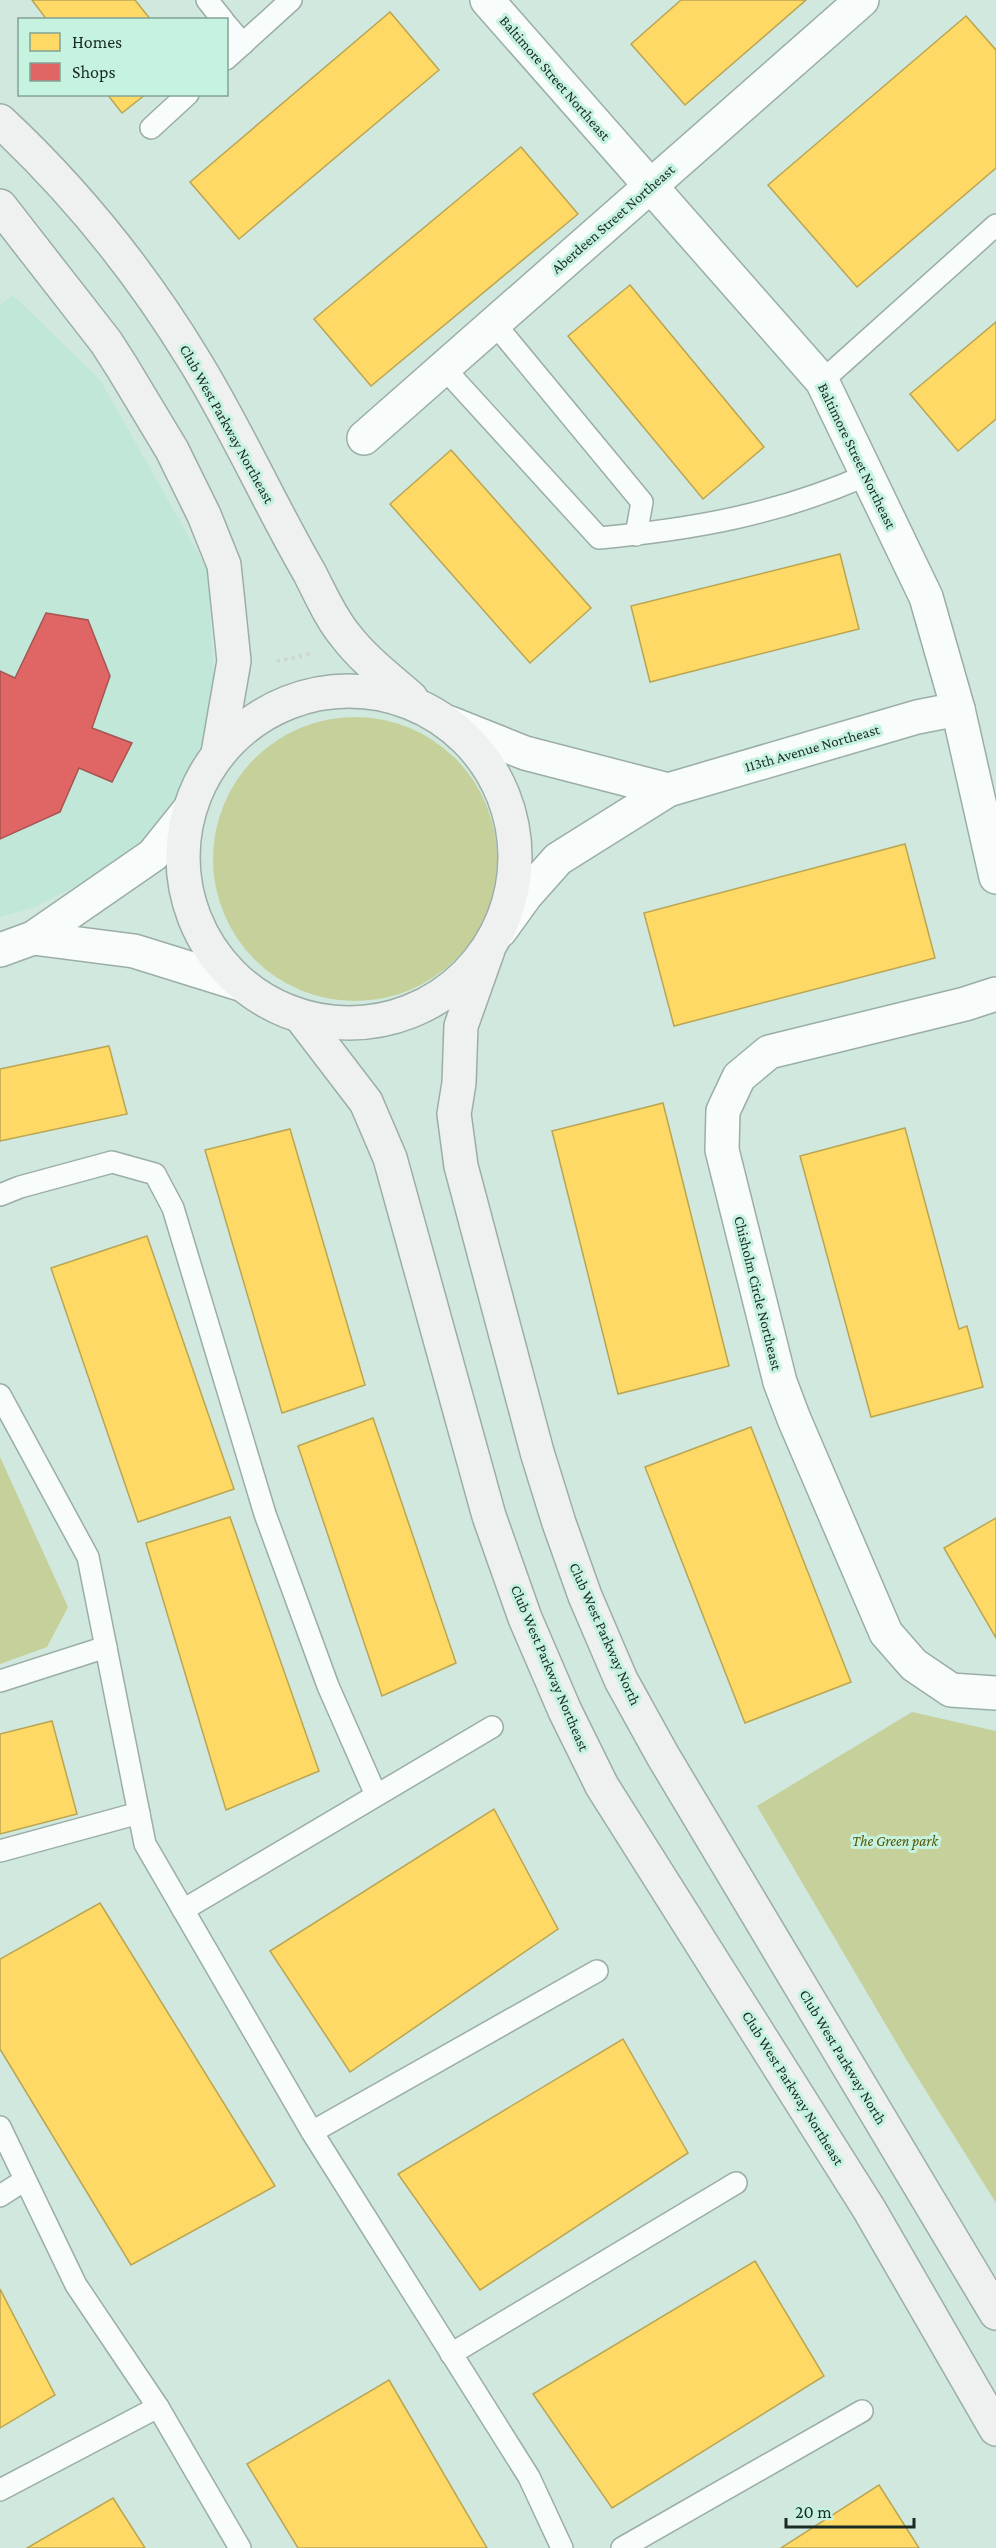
<svg xmlns="http://www.w3.org/2000/svg" width="996" height="2548" font-family="'Crimson Pro',serif">
  <style>
    .built { fill: #c0e7d8 }
    .green { fill: #c6d09a }
    .homes { fill: #ffd966; stroke: #baa552; stroke-width: 1.5 }
    .shops { fill: #e06666; stroke: #a55452; stroke-width: 1.5 }
    .lines { fill: none; stroke-linecap: round; stroke-linejoin: round }
    .lane-casing { stroke: #9baea6; stroke-width: 24 }
    .street-casing { stroke: #9baea6; stroke-width: 36 }
    .secondary-casing { stroke: #9baea6; stroke-width: 36 }
    .path { stroke: #cdd4d1; stroke-width: 4; stroke-dasharray: 3 4.5; stroke-linecap: butt }
    .lane { stroke: #f8fcfa; stroke-width: 21 }
    .street { stroke: #f8fcfa; stroke-width: 33 }
    .secondary { stroke: #eff0f0; stroke-width: 33 }
    .labels { text-anchor: middle; stroke-width: 6; stroke-linejoin: round; paint-order: stroke }
    .street-label { font-size: 15px; fill: #1a2b24; stroke: #c6f2e0 }
    .park-label { font-size: 15px; font-style: italic; fill: #565502; stroke: #c6f2e0 }
  </style>
  <rect width="100%" height="100%" fill="#d0e8de"/>
  <path class="built" d="M13,295L100,380L208,571L215,702L191,777L141,841L83,883L32,908L0,917V305Z"/>
  <g class="green">
    <circle cx="355" cy="859" r="142"/>
    <path d="M0,1457L68,1607L47,1647L0,1664Z"/>
    <path d="M912,1712L996,1731V2203L906,2059L757,1806Z"/>
  </g>
  <g class="homes">
    <path d="M32,0H135L151,20H47Z"/>
    <path d="M681,0H806L685,105L631,44Z"/>
    <path d="M390,12L439,70L239,239L190,182Z"/>
    <path d="M966,16L996,50V168L857,287L768,185Z"/>
    <path d="M107,94H146L122,113Z"/>
    <path d="M521,147L578,214L371,386L314,319Z"/>
    <path d="M630,285L764,447L703,499L568,336Z"/>
    <path d="M996,322V419L958,451L910,394Z"/>
    <path d="M451,450L591,608L530,663L390,504Z"/>
    <path d="M840,554L859,629L650,682L631,606Z"/>
    <path d="M905,844L935,958L674,1026L644,913Z"/>
    <path d="M109,1046L127,1114L0,1141V1069Z"/>
    <path d="M663,1103L729,1366L618,1394L552,1131Z"/>
    <path d="M905,1128L959,1329L967,1326L983,1387L871,1417L800,1156Z"/>
    <path d="M290,1129L365,1385L282,1413L205,1150Z"/>
    <path d="M147,1236L234,1489L138,1522L51,1268Z"/>
    <path d="M373,1418L456,1663L382,1696L298,1446Z"/>
    <path d="M751,1427L851,1682L745,1723L645,1467Z"/>
    <path d="M230,1517L319,1771L226,1810L146,1543Z"/>
    <path d="M996,1518V1638L944,1548Z"/>
    <path d="M52,1721L77,1814L0,1834V1734Z"/>
    <path d="M494,1809L558,1929L350,2072L270,1951Z"/>
    <path d="M100,1903L275,2186L131,2265L0,2049V1959Z"/>
    <path d="M623,2039L688,2153L480,2290L398,2174Z"/>
    <path d="M755,2261L824,2376L612,2508L533,2394Z"/>
    <path d="M0,2289L55,2395L0,2428Z"/>
    <path d="M389,2380L487,2548H298L247,2464Z"/>
    <path d="M879,2485L919,2548H781Z"/>
    <path d="M113,2498L145,2548H27Z"/>
  </g>
  <path class="shops" d="M46,613L88,620L110,676L92,728L132,743L112,782L79,768L60,812L0,839V671L15,678Z"/>
  <g class="lines">
    <g class="lane-casing">
      <g id="lane">
        <path d="M207,0L223,20"/>
        <path d="M226,24L243,44"/>
        <path d="M226,59L291,0"/>
        <path d="M151,128L188,94"/>
        <path d="M494,323L642,502L636,535"/>
        <path d="M443,367L599,538C696,529 778,514 867,475"/>
        <path d="M822,381L996,225"/>
        <path d="M0,1195L20,1187L112,1162L155,1174L173,1208L265,1514L328,1686L376,1795"/>
        <path d="M0,1395L88,1557L145,1844L312,2132L529,2477L562,2548"/>
        <path d="M0,1681L106,1647"/>
        <path d="M0,1851L139,1813"/>
        <path d="M183,1910L492,1727"/>
        <path d="M0,2127L76,2285L158,2407L240,2548"/>
        <path d="M312,2132L597,1971"/>
        <path d="M0,2196L25,2180"/>
        <path d="M451,2354L736,2183"/>
        <path d="M0,2490L158,2407"/>
        <path d="M622,2548L862,2411"/>
      </g>
    </g>
    <g class="street-casing">
      <g id="street">
        <path d="M487,0L822,381L926,597L958,709L996,877"/>
        <path d="M364,438L862,0"/>
        <path d="M450,723L525,753L668,790"/>
        <path d="M500,931L526,895L558,859L668,790L917,717L958,709"/>
        <path d="M33,938L134,951L240,984"/>
        <path d="M0,950L33,938L153,855L189,810"/>
        <path d="M996,994L965,1004L769,1052L739,1077L723,1111L722,1150L780,1382L794,1419L886,1633L914,1665L951,1690L996,1693"/>
      </g>
    </g>
    <g class="secondary-casing">
      <g id="secondary">
        <path d="M0,121C75,191 141,273 194,360C236,428 269,503 309,572C320,593 330,617 345,635C363,659 388,678 411,698"/>
        <path d="M0,206L106,342L122,367L172,450L204,515L224,565L234,661L218,753"/>
        <circle cx="349" cy="857" r="166"/>
        <path d="M488,950L461,1026L459,1083L454,1114L461,1166L537,1452L559,1523L585,1596L621,1680L663,1756L996,2313"/>
        <path d="M301,1017L366,1102L390,1158L489,1516L525,1618L565,1711L602,1786L869,2209L996,2429"/>
      </g>
    </g>
    <path class="path" d="M277,661L310,654"/>
    <use href="#lane" class="lane"/>
    <use href="#street" class="street"/>
    <use href="#secondary" class="secondary"/>
  </g>
  <g class="labels">
    <g class="street-label">
      <text transform="translate(555 78) rotate(49)" y="5">Baltimore Street Northeast</text>
      <text transform="translate(613 219) rotate(-41)" y="5">Aberdeen Street Northeast</text>
      <text transform="translate(227 424) rotate(61)" y="5">Club West Parkway Northeast</text>
      <text transform="translate(857 456) rotate(64)" y="5">Baltimore Street Northeast</text>
      <text transform="translate(812 748) rotate(-16)" y="5">113th Avenue Northeast</text>
      <text transform="translate(758 1293) rotate(76)" y="5">Chisholm Circle Northeast</text>
      <text transform="translate(605 1634) rotate(66)" y="5">Club West Parkway North</text>
      <text transform="translate(550 1668) rotate(67)" y="5">Club West Parkway Northeast</text>
      <text transform="translate(843 2057) rotate(59)" y="5">Club West Parkway North</text>
      <text transform="translate(793 2088) rotate(58)" y="5">Club West Parkway Northeast</text>
    </g>
    <g class="park-label">
      <text x="895" y="1846">The Green park</text>
    </g>
  </g>
  <rect x="18" y="18" width="210" height="78" fill="#c6f2e0" stroke="#81a295" stroke-width="1.5"/>
  <rect x="30" y="33" width="30" height="18" fill="#ffd966" stroke="#81a295" stroke-width="1.5"/>
  <text x="72" y="48" font-size="18" fill="#1a2b24">Homes</text>
  <rect x="30" y="63" width="30" height="18" fill="#e06666" stroke="#81a295" stroke-width="1.5"/>
  <text x="72" y="78" font-size="18" fill="#1a2b24">Shops</text>
  <path d="M786 2518v9h128v-9" fill="none" stroke="#1a2b24" stroke-width="3"/>
  <text x="795" y="2518" font-size="18" fill="#1a2b24" stroke="#c6f2e0" stroke-width="4.5" paint-order="stroke">20 m</text>
</svg>
